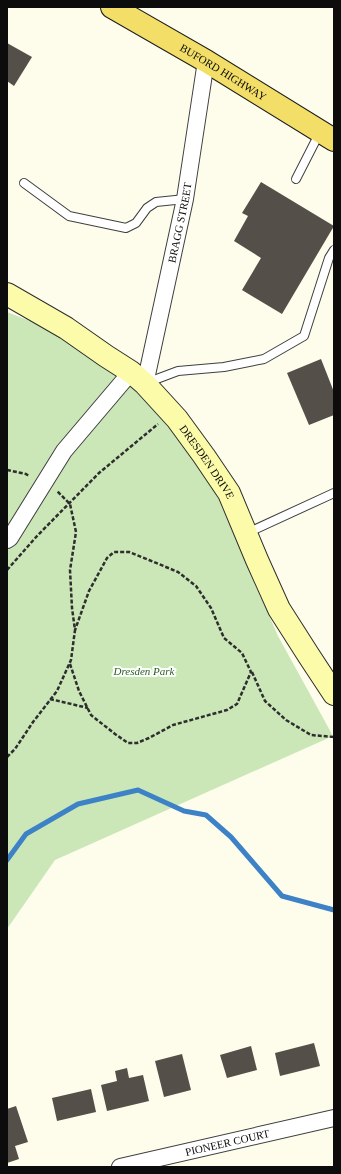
<svg xmlns="http://www.w3.org/2000/svg" width="341" height="1174" font-family="Georgia,serif">
  <style>
    .green { fill: #cbe7b8 }
    .lines { fill: none; stroke-linecap: round; stroke-linejoin: round }
    .stream { stroke: #3d82c7; stroke-width: 5 }
    .building { fill: #554f49 }
    .lane-casing { stroke: #3f3f3f; stroke-width: 10 }
    .street-casing { stroke: #3f3f3f; stroke-width: 18 }
    .secondary-casing { stroke: #2e2e2e; stroke-width: 24 }
    .primary-casing { stroke: #1d1d1d; stroke-width: 24 }
    .path { stroke: #2e2e2e; stroke-width: 2.5; stroke-dasharray: 4 2; stroke-linecap: butt }
    .lane { stroke: #fff; stroke-width: 8 }
    .street { stroke: #fff; stroke-width: 16 }
    .secondary { stroke: #fcfbaa; stroke-width: 22 }
    .primary { stroke: #f3df68; stroke-width: 22 }
    .labels { text-anchor: middle; stroke-width: 4; stroke-linejoin: round; paint-order: stroke }
    .street-label { font-size: 11px; fill: #0c0c0c; stroke: #fff }
    .park-label { font-size: 11px; font-style: italic; fill: #276120; stroke: #fff }
  </style>
  <rect width="100%" height="100%" fill="#fefdec"/>
  <path class="green" d="M7,312L38,324L74,343L143,395L188,451L218,498L278,636L333,736L55,860L7,929Z"/>
  <g class="lines">
    <path class="stream" d="M7,860L26,834L78,804L138,790L184,811L206,815L231,837L282,896L334,910"/>
  </g>
  <g class="building">
    <path d="M7,43L32,57L14,86L7,81Z"/>
    <path d="M261,182L334,226L282,314L242,290L261,258L234,241L248,216L242,213Z"/>
    <path d="M321,359L334,392V415L309,425L287,373Z"/>
    <path d="M314,1043L320,1066L280,1076L275,1053Z"/>
    <path d="M251,1046L257,1070L227,1078L220,1055Z"/>
    <path d="M182,1054L191,1090L164,1097L155,1061Z"/>
    <path d="M127,1068L129,1078L143,1075L149,1101L107,1111L101,1085L117,1081L115,1071Z"/>
    <path d="M91,1089L96,1112L57,1121L52,1098Z"/>
    <path d="M16,1106L28,1142L15,1146L19,1159L7,1163V1109Z"/>
  </g>
  <g class="lines">
    <g class="lane-casing">
      <g id="lane">
        <path d="M296,179L320,132"/>
        <path d="M24,183L69,216L126,228L136,223L147,208L156,202L185,199"/>
        <path d="M146,383L178,371L224,367L264,359L304,336L329,258L334,250"/>
        <path d="M247,533L334,493"/>
      </g>
    </g>
    <g class="street-casing">
      <g id="street">
        <path id="s1" d="M145,384L185,199L206,61"/>
        <path d="M7,540L10,538L64,451L131,372"/>
        <path id="s2" d="M120,1167L334,1118"/>
      </g>
    </g>
    <g class="secondary-casing">
      <g id="secondary">
        <path id="s3" d="M7,294L66,328L106,356L131,372L145,384L177,419L204,456L229,493L257,560L279,609L309,656L334,694"/>
      </g>
    </g>
    <g class="primary-casing">
      <g id="primary">
        <path id="s4" d="M112,7L206,61L334,140"/>
      </g>
    </g>
    <g class="path">
      <path d="M7,470L26,474L29,476"/>
      <path d="M7,570L37,536L99,473L158,424"/>
      <path d="M70,664L79,691L91,715L115,734L128,743H137L149,738L173,725L227,710L237,704L251,672L242,653L224,638L211,608L196,586L178,572L149,560L129,552H114L107,558L89,591L75,630"/>
      <path d="M252,672L265,701L286,720L311,735L334,737"/>
      <path d="M50,699L88,708"/>
      <path d="M7,757L15,749L33,722L57,691L71,660L75,630L72,608L70,570L76,532L70,504L57,491"/>
    </g>
    <use href="#lane" class="lane"/>
    <use href="#street" class="street"/>
    <use href="#secondary" class="secondary"/>
    <use href="#primary" class="primary"/>
  </g>
  <g class="labels">
    <g class="street-label">
      <text dy="4" stroke="none"><textPath href="#s4" startOffset="129">BUFORD HIGHWAY</textPath></text>
      <text dy="4" stroke="none"><textPath href="#s1" startOffset="165">BRAGG STREET</textPath></text>
      <text dy="4" stroke="none"><textPath href="#s3" startOffset="265">DRESDEN DRIVE</textPath></text>
      <text dy="4" stroke="none"><textPath href="#s2" startOffset="110">PIONEER COURT</textPath></text>
    </g>
    <g class="park-label">
      <text x="144" y="675">Dresden Park</text>
    </g>
  </g>
  <rect width="341" height="1174" fill="none" stroke="#0c0c0c" stroke-width="16"/>
</svg>
